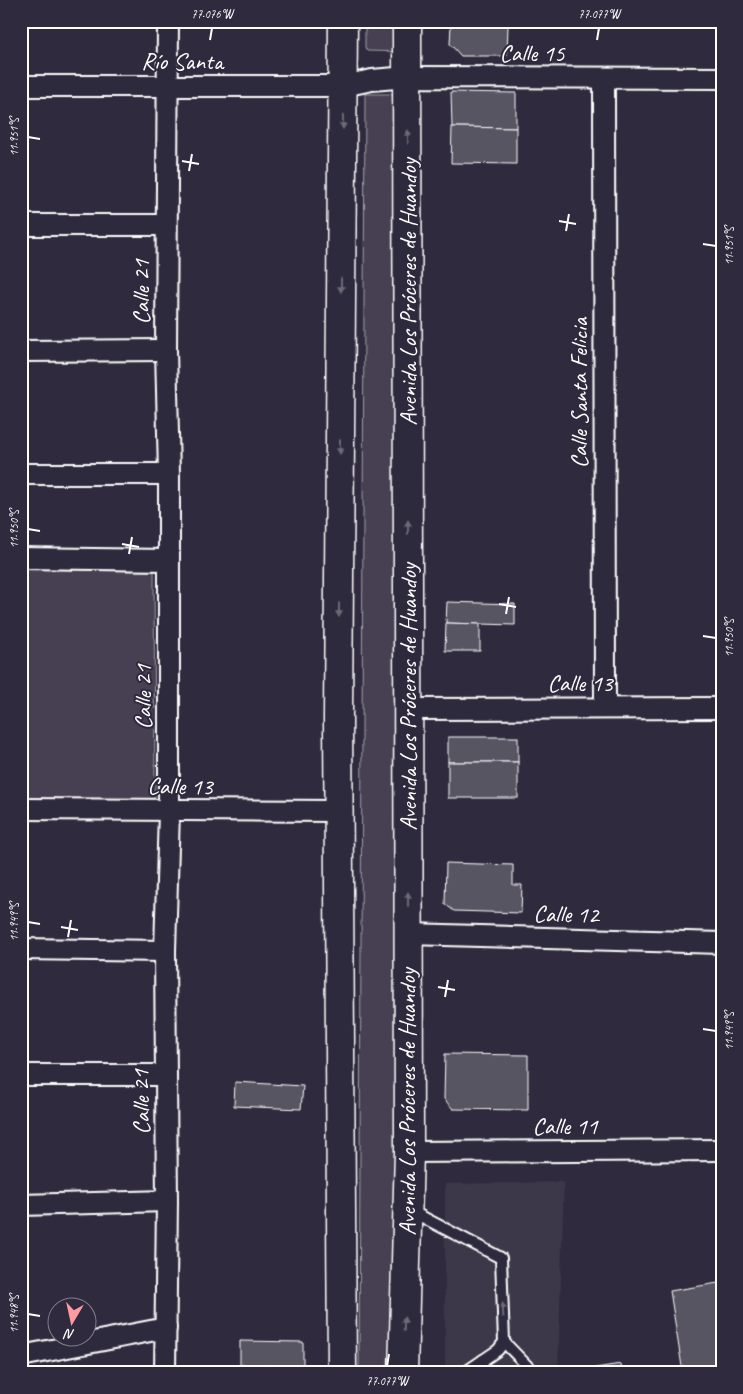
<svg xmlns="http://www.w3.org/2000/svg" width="743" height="1394" font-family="Caveat,sans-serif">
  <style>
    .built { fill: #3c3749 }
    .green { fill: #464152; stroke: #a2a0a8 }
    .building { fill: #595564; stroke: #fff }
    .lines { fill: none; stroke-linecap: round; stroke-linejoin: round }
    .service-casing { stroke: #fff; stroke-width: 14 }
    .minor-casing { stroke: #fff; stroke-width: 24 }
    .secondary-casing { stroke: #fff; stroke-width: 31 }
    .service { stroke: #2f2a3d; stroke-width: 10 }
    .minor { stroke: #2f2a3d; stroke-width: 20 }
    .secondary { stroke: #2f2a3d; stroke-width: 28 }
    .oneway { fill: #6d6a77 }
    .ticks { fill: none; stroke: #fff; stroke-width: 2 }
    .labels { text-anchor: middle; stroke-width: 4; stroke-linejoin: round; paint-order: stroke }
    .street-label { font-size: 24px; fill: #fff; stroke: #2f2a3d }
    .neatline { fill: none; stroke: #fff; stroke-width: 2 }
    .ticks-label { font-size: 12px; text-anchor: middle; fill: #fff }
  </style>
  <rect width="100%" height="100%" fill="#2f2a3d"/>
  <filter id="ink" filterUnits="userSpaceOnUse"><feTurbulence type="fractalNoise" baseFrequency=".02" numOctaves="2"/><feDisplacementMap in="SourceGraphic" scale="10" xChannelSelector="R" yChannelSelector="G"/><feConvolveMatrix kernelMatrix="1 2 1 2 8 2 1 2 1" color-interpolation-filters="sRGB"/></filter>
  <g filter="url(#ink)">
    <path class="built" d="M564,1182L558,1373H445V1184Z"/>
    <g class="green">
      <path d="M365,21H404V52L367,51L365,47Z"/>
      <path d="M365,94H397L399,1373H359Z"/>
      <path d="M21,569L154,571L155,805L21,803Z"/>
    </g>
    <g class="building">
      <path d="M451,21H508V25L451,24Z"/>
      <path d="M451,24L508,25L507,56H461L450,44Z"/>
      <path d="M451,92L516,93V128L452,127Z"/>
      <path d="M452,127L516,128V164L451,163Z"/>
      <path d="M447,602L515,604V625L446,623Z"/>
      <path d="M446,623L480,624V651H445Z"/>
      <rect x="448" y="737" width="70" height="25"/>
      <rect x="448" y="762" width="70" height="36"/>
      <path d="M446,863L513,865V885H522L521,913L454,911L445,904Z"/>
      <path d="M445,1054L528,1055V1110L453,1109L444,1099Z"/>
      <path d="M235,1082L303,1086L301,1109L234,1106Z"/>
      <path d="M718,1283L722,1305V1373H683L670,1291Z"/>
      <path d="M240,1341L303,1342V1366L240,1365Z"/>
      <path d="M621,1364L622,1373H596L595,1368Z"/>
    </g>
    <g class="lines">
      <g class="service-casing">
        <g id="service">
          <path d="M409,1210L501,1258L504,1342L498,1350L464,1373"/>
          <path d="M504,1342L534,1373"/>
          <path d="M482,1373L483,1360"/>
        </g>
      </g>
      <g class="minor-casing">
        <g id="minor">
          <path d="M604,78L605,708"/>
          <path d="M21,86H343L372,80L408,77L722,78"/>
          <path d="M21,225H166"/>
          <path d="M21,351L166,350"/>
          <path d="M21,474H169"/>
          <path d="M21,558L168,560"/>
          <path d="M407,709L722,708"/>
          <path d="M21,809L339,811"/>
          <path d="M408,934L722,943"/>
          <path d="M21,949L165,951"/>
          <path d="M21,1075H166"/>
          <path d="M409,1152L722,1150"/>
          <path d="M21,1205L167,1201"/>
          <path d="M21,1356L166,1328"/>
          <path d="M165,1373L167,1201L165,951L169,811V474L166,350L168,21"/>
        </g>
      </g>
      <g class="secondary-casing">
        <g id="secondary">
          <path d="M342,1373L338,718L343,21"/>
          <path d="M403,1373L409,1152L407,21"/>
        </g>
      </g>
      <use href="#service" class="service"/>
      <use href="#minor" class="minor"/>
      <use href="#secondary" class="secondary"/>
    </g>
    <defs><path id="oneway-solid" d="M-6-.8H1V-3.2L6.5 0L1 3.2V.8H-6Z" transform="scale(1.25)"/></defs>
    <g class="oneway">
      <use href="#oneway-solid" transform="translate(343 122) rotate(90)"/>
      <use href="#oneway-solid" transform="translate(408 137) rotate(-90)"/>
      <use href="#oneway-solid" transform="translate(341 285) rotate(90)"/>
      <use href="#oneway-solid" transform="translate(340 447) rotate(90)"/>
      <use href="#oneway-solid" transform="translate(408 527) rotate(-90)"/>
      <use href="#oneway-solid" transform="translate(339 610) rotate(90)"/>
      <use href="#oneway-solid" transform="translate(408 899) rotate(-90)"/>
      <use href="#oneway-solid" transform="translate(503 1310) rotate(-92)"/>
      <use href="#oneway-solid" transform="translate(404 1324) rotate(-88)"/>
    </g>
  </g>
  <path class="ticks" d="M210,40L212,28M597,40L599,28M28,137L40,139M182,161L199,164M189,171L192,154M559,221L576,224M566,231L569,214M703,244L716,246M28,529L40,531M122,544L139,547M129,554L132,537M499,604L516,607M506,614L509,597M703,636L716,638M28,922L40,924M61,927L78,930M68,937L71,920M438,987L455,990M445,997L448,980M703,1029L716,1031M28,1314L40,1316M387,1366L389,1354"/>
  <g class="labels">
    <g class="street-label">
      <text x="532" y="61">Calle 15</text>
      <text x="182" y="69">Río Santa</text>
      <text transform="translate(141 292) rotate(-90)" y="8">Calle 21</text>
      <text transform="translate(408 292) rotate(-90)" y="8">Avenida Los Próceres de Huandoy</text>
      <text transform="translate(579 393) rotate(-90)" y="8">Calle Santa Felicia</text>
      <text x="580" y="691">Calle 13</text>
      <text transform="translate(143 697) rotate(-90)" y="8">Calle 21</text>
      <text transform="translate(408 697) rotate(-90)" y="8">Avenida Los Próceres de Huandoy</text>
      <text transform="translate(180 786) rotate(1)" y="8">Calle 13</text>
      <text transform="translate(566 914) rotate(1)" y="8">Calle 12</text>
      <text transform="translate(141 1102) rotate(-91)" y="8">Calle 21</text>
      <text transform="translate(407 1102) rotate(-90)" y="8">Avenida Los Próceres de Huandoy</text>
      <text x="565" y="1134">Calle 11</text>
    </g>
  </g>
  <rect width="743" height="1394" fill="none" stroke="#2f2a3d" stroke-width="55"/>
  <g transform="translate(72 1322) rotate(189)"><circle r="24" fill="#2f2a3d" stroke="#827f8b"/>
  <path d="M0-4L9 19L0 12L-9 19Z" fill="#ff9aa2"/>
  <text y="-8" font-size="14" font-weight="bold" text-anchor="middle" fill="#ffffff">N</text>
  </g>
  <rect x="28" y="28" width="688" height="1338" class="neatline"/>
  <g class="ticks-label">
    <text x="212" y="18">77.076°W</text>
    <text x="599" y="18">77.077°W</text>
    <text transform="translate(14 137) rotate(-90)" y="4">11.951°S</text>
    <text transform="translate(729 246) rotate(-90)" y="4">11.951°S</text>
    <text transform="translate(14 529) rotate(-90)" y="4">11.950°S</text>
    <text transform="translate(729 638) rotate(-90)" y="4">11.950°S</text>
    <text transform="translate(14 922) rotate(-90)" y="4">11.949°S</text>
    <text transform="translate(729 1031) rotate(-90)" y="4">11.949°S</text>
    <text transform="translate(14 1314) rotate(-90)" y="4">11.948°S</text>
    <text x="387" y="1385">77.077°W</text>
  </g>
</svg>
